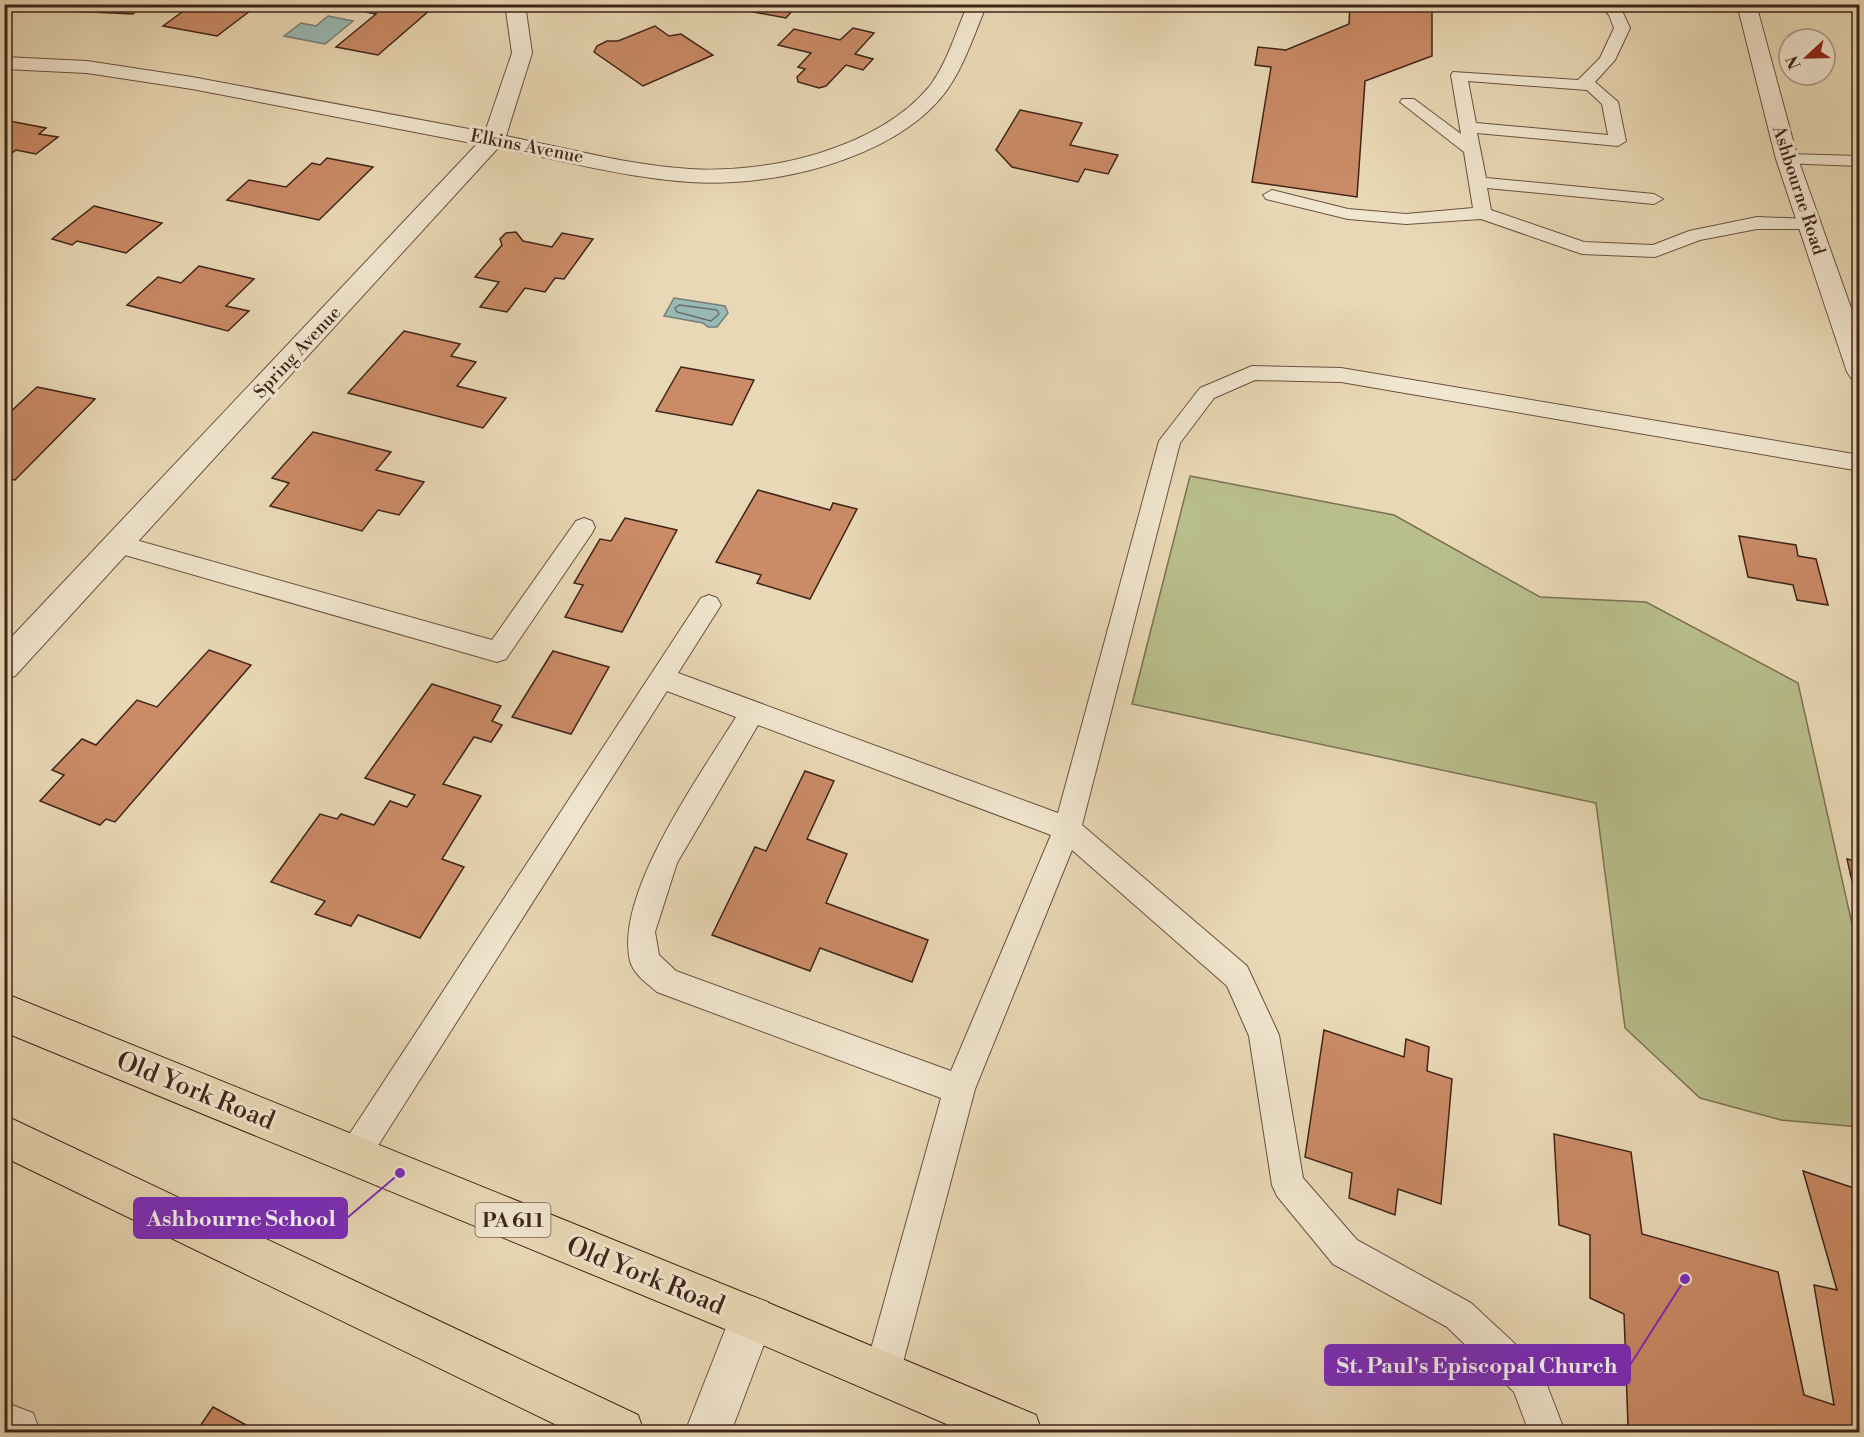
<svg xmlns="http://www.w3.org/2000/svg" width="1864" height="1437" font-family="'Libre Bodoni',serif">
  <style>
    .green { fill: #b8be8c; stroke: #7c7153; stroke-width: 1.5 }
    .water { fill: #99b9b4; stroke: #757d76; stroke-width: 1.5 }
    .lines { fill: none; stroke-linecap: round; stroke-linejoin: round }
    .shore { stroke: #6c6e67; stroke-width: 1.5 }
    .building { fill: #ca8b66; stroke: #3f241a; stroke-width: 1.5 }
    .lane-casing { stroke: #6a5141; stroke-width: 2 }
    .street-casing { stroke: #6a5141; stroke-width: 2 }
    .highway-casing { stroke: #3f241a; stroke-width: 2 }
    .lane { fill: #f1e6cf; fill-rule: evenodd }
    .street { fill: #f1e6cf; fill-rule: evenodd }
    .highway { fill: #e9d8b5; fill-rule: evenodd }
    .labels { text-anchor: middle; stroke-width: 6; stroke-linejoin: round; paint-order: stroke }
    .far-street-label { font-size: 18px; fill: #3f241a; stroke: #f1e6cf }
    .shield { fill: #f1e6cf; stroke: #745e50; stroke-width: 1.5 }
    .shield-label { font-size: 20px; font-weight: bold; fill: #3f241a }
    .near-street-label { font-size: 26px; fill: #3f241a; stroke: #f1e6cf }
    .leader { fill: none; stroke: #7b2cbf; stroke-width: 2 }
    .callout-dot { fill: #7b2cbf; stroke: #f1e6cf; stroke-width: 2 }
    .callout { fill: #7b2cbf; stroke: #7b2cbf; stroke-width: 2 }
    .callout-label { font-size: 22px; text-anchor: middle; font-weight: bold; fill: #fff }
  </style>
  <rect width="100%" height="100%" fill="#e9d8b5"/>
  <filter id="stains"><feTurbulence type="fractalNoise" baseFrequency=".00333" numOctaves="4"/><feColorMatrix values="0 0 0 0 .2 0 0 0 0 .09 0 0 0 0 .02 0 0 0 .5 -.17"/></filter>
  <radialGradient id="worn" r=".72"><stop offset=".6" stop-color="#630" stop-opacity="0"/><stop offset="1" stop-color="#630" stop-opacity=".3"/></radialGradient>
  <path class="green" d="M1190,476L1394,515L1540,597L1646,602L1798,683L1859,955V1127L1781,1120L1700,1098L1625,1028L1596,803L1132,704Z"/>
  <g class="water">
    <path d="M328,16L353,21L325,44L284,36L301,23L316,26Z"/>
    <path d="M674,298L725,306L728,313L717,327H708L703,323L664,316Z"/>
  </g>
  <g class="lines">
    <path class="shore" d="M679,305L717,310L719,314L711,321L677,312L675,308Z"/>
  </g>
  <g class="building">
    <path d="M55,4H142L133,14L50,10Z"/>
    <path d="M193,4H235L254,8L217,36L163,26Z"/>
    <path d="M375,4H398L430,10L378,55L336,47L376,14L366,12Z"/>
    <path d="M699,4H726L709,11Z"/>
    <path d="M798,4L786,18L748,11L752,7L741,6Z"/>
    <path d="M1350,4H1432V56L1365,81L1357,197L1252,182L1271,67L1255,65L1258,47L1286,50L1349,24Z"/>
    <path d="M655,26L669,36L681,34L713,55L643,86L594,52L597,46L607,41H618Z"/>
    <path d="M853,28L874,33L855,54L873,59L863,70L846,65L826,86L819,88L798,82L797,77L805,69L798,67L811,53L778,45L794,29L840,40Z"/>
    <path d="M1020,110L1082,123L1070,145L1118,155L1108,174L1085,169L1078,182L1012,167L996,150Z"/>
    <path d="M4,120L46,128L39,134L58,137L36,154L16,150L4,159Z"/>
    <path d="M327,158L373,167L319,220L227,200L249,180L286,187L312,163L320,165Z"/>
    <path d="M94,206L162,223L126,253L77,241L72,245L52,239Z"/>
    <path d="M516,232L523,241L552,247L562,233L593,239L564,279L555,278L545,292L525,288L507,312L480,307L499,282L475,277L502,245L500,239L506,233Z"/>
    <path d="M199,266L254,279L226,306L249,311L228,331L127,305L158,277L181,283Z"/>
    <path d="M404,331L460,344L451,356L476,362L457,386L506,398L483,428L348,393Z"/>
    <path d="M681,367L754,380L732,425L656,411Z"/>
    <path d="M37,387L95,399L15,480L4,478V418Z"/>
    <path d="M313,432L391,452L376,470L424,482L399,515L378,510L362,531L270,506L289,483L272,478Z"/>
    <path d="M758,490L830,510L833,503L857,509L810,599L757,583L761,575L716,562Z"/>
    <path d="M625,518L677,530L622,632L565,617L583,585L574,583L600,539L611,541Z"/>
    <path d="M1739,536L1796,545L1798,556L1816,559L1828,605L1797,600L1793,585L1748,577Z"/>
    <path d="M209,650L251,665L115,822L106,819L100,825L40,801L64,775L52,770L82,739L96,745L137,700L157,707Z"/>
    <path d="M553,651L609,667L571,734L512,717Z"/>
    <path d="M432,684L501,706L492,721L502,725L491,742L474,737L443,784L481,796L442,859L464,867L420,938L358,915L351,926L315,914L325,901L271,882L320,814L337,819L341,814L374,825L390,801L407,807L415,795L365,778Z"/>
    <path d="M805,771L834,781L807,839L847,854L826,903L928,940L912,982L820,948L810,971L712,935L755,847L766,851Z"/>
    <path d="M1847,859L1860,862V916Z"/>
    <path d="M1324,1030L1404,1057L1406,1039L1429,1047L1427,1071L1452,1079L1441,1204L1398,1189L1395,1215L1349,1198L1352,1173L1305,1157Z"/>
    <path d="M1554,1134L1631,1152L1642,1234L1778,1272L1804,1395L1834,1405L1814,1285L1837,1290L1803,1171L1860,1190V1432H1648L1628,1426L1624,1314L1590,1298V1235L1559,1225Z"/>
    <path d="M213,1407L257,1431L196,1432Z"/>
  </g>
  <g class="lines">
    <g class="lane-casing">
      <g id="lane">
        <path d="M1599,4H1615L1623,13L1630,28L1615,60L1595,82L1618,102L1626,141L1618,146L1477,133L1486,178L1654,194L1663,199L1654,204L1487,188L1491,210L1584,242L1653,245L1689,231L1757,217L1809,219L1815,221L1818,225L1815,229H1757L1700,240L1655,257L1582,254L1481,219L1406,224L1348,219L1266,199L1263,195L1272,190L1348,209L1406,214L1473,208L1464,152L1400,102L1402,99H1414L1461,134L1451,75L1453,72L1578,80L1600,58L1614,28L1609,15ZM1468,81L1587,90L1602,104L1608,135L1476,123Z"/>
        <path d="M1787,154L1860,156V166L1781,163L1778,159Z"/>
        <path d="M1252,366L1341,368L1860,455V471L1341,382L1255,380L1214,398L1180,443L1082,825L1247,966L1279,1035L1303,1178L1357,1240L1471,1303L1540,1367L1565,1432H1529L1514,1392L1447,1327L1333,1264L1277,1196L1272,1185L1249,1036L1227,986L1072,850L975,1089L900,1374L894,1386L882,1392L870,1386L864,1374L941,1098L657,992C647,983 634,975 630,961C614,894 701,774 736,717L667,691L365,1166L354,1171L343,1166L338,1155L343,1144L701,598L709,595L717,598L721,605L678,673L1058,813L1159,441L1200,388ZM758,725L1051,835L951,1071L676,971L659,955L655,932L677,863Z"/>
        <path d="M584,518L592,521L595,527L592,533L506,659L497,662L118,553L110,550L107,544L110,538L118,535L492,640L576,521Z"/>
        <path d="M4,1402L33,1413L38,1426L35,1432H4Z"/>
      </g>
    </g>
    <g class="street-casing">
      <g id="street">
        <path d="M505,4H525L532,53L506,136C566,148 628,165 690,169C768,174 877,149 929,87C947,64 956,31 968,4H987C974,34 964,68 944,94C893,160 770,188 690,182C626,178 561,160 498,148L15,676L4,680V645L477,144L192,89L87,73L4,69V57L87,61L192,77L485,132L512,53Z"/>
        <path d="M1737,4H1756L1798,159L1860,333V381L1851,378L1847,372L1776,159Z"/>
        <path d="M752,1296L768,1302L774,1318L731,1432H685L736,1302Z"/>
      </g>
    </g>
    <g class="highway-casing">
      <g id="highway">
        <path d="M4,993L752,1296L1036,1415L1042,1432H965L737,1334L4,1032Z"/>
        <path d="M4,1115L638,1415L644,1432H571L4,1157Z"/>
      </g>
    </g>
    <use href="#lane" class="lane"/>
    <use href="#street" class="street"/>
    <use href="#highway" class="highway"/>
  </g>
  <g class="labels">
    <g class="far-street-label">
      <text transform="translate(527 146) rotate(11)" y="6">Elkins Avenue</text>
      <text transform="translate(1799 190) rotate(72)" y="6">Ashbourne Road</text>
      <text transform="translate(297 352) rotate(-47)" y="6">Spring Avenue</text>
    </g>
    <rect class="shield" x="475.5" y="1203" width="75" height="34" rx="4.5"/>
    <g class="shield-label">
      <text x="513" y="1227">PA 611</text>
    </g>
    <g class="near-street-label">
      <text transform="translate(196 1090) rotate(22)" y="9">Old York Road</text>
      <text transform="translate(646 1275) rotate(22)" y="9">Old York Road</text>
    </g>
  </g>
  <path class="leader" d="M400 1173L347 1218M1685 1279L1630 1365"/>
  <g class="callout-dot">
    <circle cx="400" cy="1173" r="6"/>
    <circle cx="1685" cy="1279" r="6"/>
  </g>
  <g class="callout">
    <rect x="134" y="1198" width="213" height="40" rx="6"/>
    <rect x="1325" y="1345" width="305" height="40" rx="6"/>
  </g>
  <g class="callout-label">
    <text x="241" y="1226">Ashbourne School</text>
    <text x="1477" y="1373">St. Paul's Episcopal Church</text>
  </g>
  <rect width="1864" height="1437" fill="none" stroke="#e9d8b5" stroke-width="24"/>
  <rect x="6" y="6" width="1852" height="1425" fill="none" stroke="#3f241a" stroke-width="3"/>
  <rect x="12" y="12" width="1840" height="1413" fill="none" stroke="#3f241a" stroke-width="1.5"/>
  <g transform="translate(1807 57) rotate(248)"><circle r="28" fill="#f1e6cf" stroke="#aa9887" stroke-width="1.5"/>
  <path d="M0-4.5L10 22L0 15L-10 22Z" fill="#8f2418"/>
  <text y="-9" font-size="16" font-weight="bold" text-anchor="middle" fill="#3f241a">N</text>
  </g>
  <rect width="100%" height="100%" filter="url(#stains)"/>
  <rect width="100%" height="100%" fill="url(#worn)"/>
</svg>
